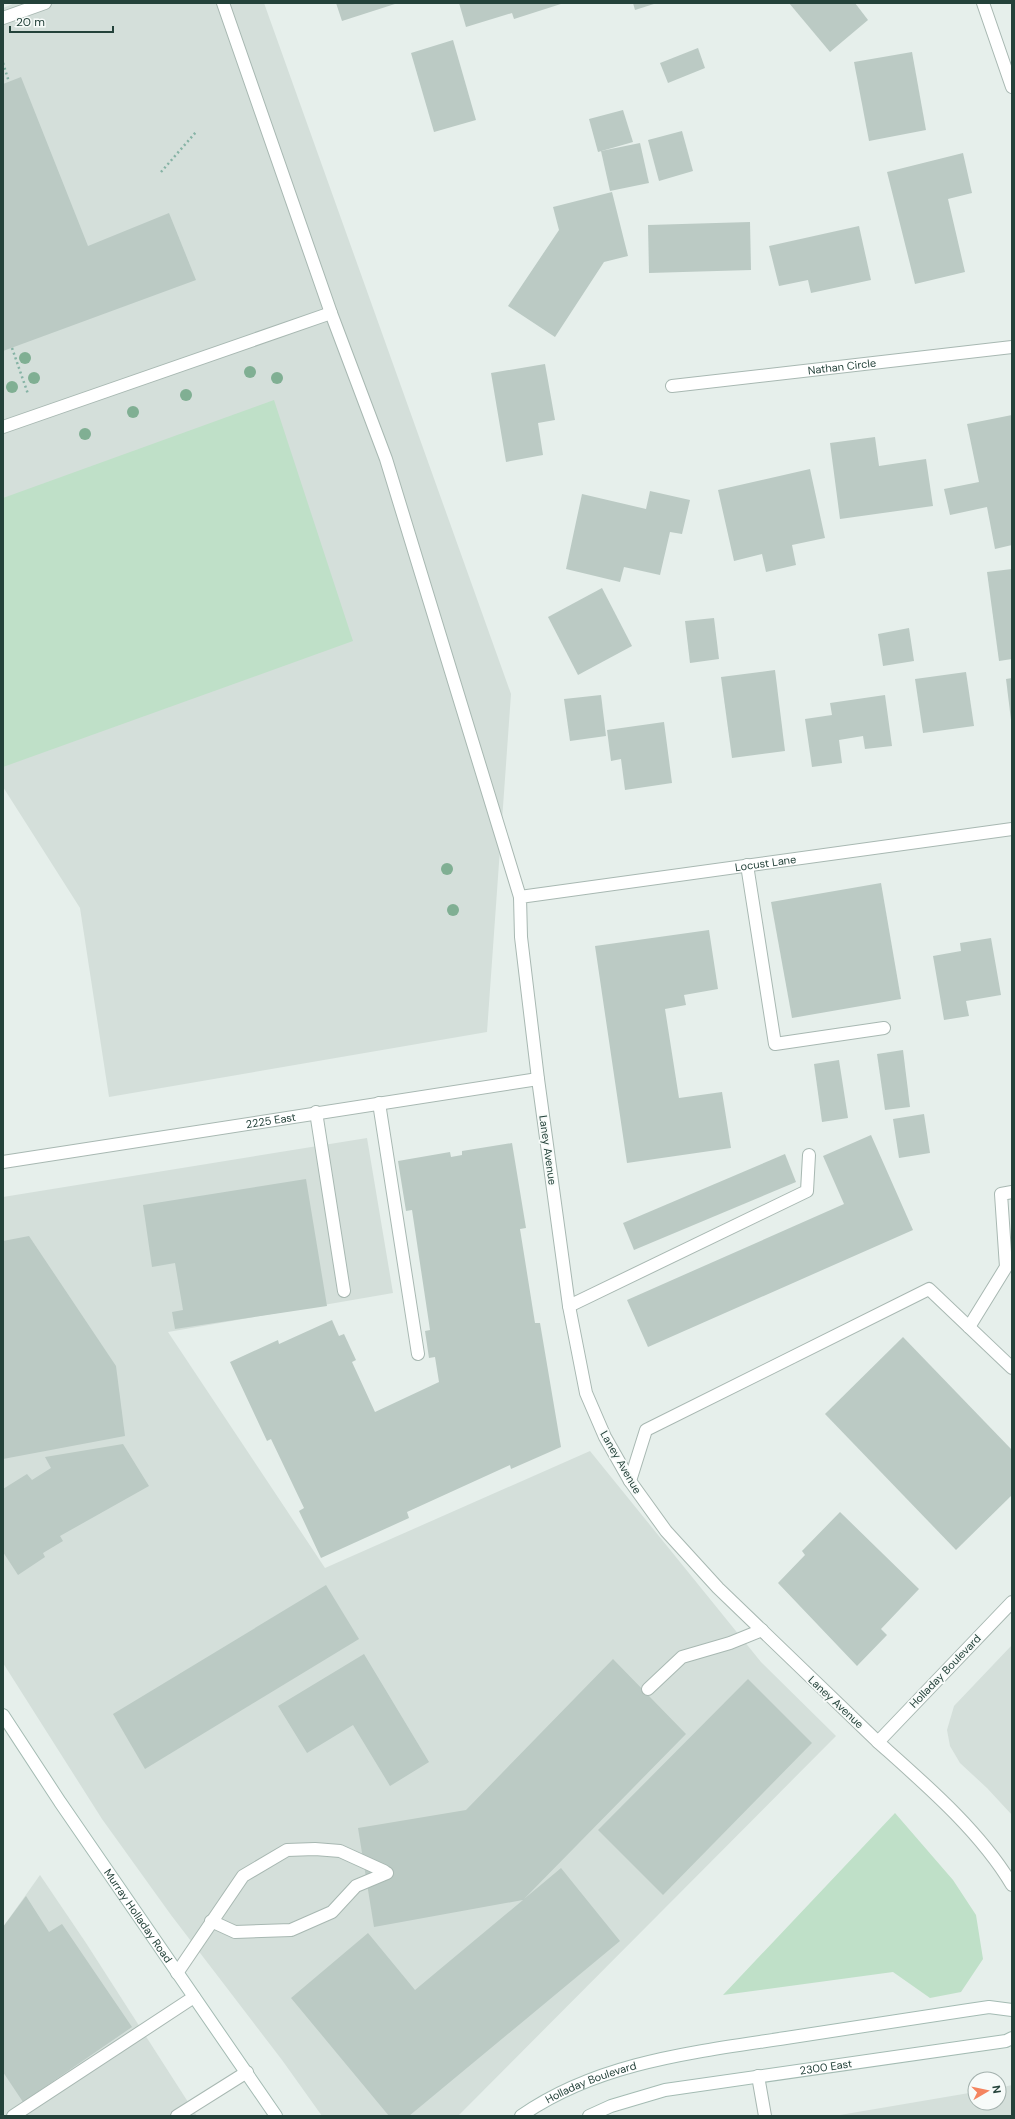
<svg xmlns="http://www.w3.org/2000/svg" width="1015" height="2119" font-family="'DM Sans',sans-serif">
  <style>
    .built { fill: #d4dfda }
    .green { fill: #bfe0c8 }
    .building { fill: #bbcac4 }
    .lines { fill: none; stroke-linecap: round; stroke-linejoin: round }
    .service-casing { stroke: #a8b8b2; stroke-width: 14 }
    .minor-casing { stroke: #a8b8b2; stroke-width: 14 }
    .tertiary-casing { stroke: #a8b8b2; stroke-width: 14 }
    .secondary-casing { stroke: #a4bbb3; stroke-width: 14 }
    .path { stroke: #86b3a5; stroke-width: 2.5; stroke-dasharray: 2 3; stroke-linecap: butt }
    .service { stroke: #fff; stroke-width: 12 }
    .minor { stroke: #fff; stroke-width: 12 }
    .tertiary { stroke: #fff; stroke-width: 12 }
    .secondary { stroke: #fff; stroke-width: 12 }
    .tree { fill: #80af93 }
    .labels { text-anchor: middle; stroke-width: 3.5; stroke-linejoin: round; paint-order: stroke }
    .street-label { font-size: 11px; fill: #24423a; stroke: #f7fbf9 }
  </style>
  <rect width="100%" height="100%" fill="#e6efeb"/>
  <g class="built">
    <path d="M15,3H264L511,694L487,1032L109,1097L80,908L3,787V8Z"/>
    <path d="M367,1138L393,1293L168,1332L325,1568L590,1451L761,1662L836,1736L458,2116H322L282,2060L171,1915L102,1819L3,1663V1197Z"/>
    <path d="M1012,1645V1815L987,1788L960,1763L950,1746L947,1730L954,1706Z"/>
    <path d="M40,1875L86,1943L197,2116H3V1927Z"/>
    <path d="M1012,2085V2116H834L975,2092V2103H999V2088Z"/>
  </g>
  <g class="green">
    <path d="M274,400L353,641L3,767V498Z"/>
    <path d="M895,1813L953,1880L976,1915L983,1959L961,1992L930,1998L893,1972L723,1995Z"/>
  </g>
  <g class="building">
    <path d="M336,3H398L342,21Z"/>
    <path d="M459,3H564L514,19L512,13L466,27Z"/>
    <path d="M633,3H657L635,10Z"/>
    <path d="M789,3H855L868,20L830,52Z"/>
    <path d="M453,40L476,120L434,132L411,53Z"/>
    <path d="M698,48L705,68L668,83L660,63Z"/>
    <path d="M912,52L926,130L869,141L854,62Z"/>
    <path d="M21,77L88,246L169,213L196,280L3,351V84Z"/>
    <path d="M623,110L633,142L598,152L589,119Z"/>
    <path d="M682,131L693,171L659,181L648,140Z"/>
    <path d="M640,143L649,183L610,191L601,151Z"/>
    <path d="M963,153L972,193L948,199L965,272L915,284L887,172Z"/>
    <path d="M612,192L628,256L604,262L555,337L508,306L559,230L553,207Z"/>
    <path d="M750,222L751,270L649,273L648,225Z"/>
    <path d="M859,226L871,280L811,293L808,280L779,286L769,246Z"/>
    <path d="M545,364L555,420L538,423L543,455L506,462L491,373Z"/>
    <path d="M1012,415V545L995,549L987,507L950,515L944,489L979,482L967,424Z"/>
    <path d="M875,437L879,466L926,459L933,506L840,519L830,443Z"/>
    <path d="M810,469L825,538L792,545L796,565L766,572L762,554L734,561L718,490Z"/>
    <path d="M650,491L690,500L682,534L670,532L660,575L624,567L620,582L566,569L582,494L646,509Z"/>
    <path d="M1012,569V659L999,661L987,572Z"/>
    <path d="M602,588L632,646L578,675L548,617Z"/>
    <path d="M714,618L719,659L690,663L685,621Z"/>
    <path d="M909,628L914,661L883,666L878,634Z"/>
    <path d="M775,670L785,751L732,758L721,677Z"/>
    <path d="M966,672L974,726L923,733L915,679Z"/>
    <path d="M1012,678V720H1011L1006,679Z"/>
    <path d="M601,695L606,736L570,741L564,699Z"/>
    <path d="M885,695L892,746L865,749L863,736L839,740L842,763L812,767L805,719L832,715L830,703Z"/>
    <path d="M664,722L672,783L625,790L621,759L611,761L607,730Z"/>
    <path d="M881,883L901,999L792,1018L771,902Z"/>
    <path d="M709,930L718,989L684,995L686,1005L665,1009L679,1098L722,1092L731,1148L627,1163L595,946Z"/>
    <path d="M991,938L1001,995L966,1001L969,1016L944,1020L933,956L961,951L960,943Z"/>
    <path d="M903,1050L910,1107L885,1110L877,1054Z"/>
    <path d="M839,1060L848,1118L822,1122L814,1064Z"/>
    <path d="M924,1114L930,1153L899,1158L893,1119Z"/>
    <path d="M871,1135L913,1230L648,1347L627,1300L844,1204L823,1156Z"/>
    <path d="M512,1143L526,1228L520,1229L535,1323H540L561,1447L511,1469L510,1465L407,1512L409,1518L321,1558L299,1511L304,1508L271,1439L267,1441L230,1362L278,1340L279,1344L332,1320L339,1336L344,1334L356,1360L352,1362L375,1412L439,1382L435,1357L429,1358L425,1331L430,1330L412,1210L406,1211L398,1161L450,1152L451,1157L462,1155V1151Z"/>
    <path d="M785,1154L796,1182L634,1250L623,1223Z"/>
    <path d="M306,1179L327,1306L175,1329L172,1312L183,1310L175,1263L152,1267L143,1205Z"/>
    <path d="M29,1236L116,1366L125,1436L3,1459V1241Z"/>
    <path d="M903,1337L1012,1450V1495L956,1550L825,1414Z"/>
    <path d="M123,1444L149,1486L60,1536L63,1541L43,1553L45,1557L18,1575L3,1552V1489L27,1474L32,1480L51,1468L45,1457Z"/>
    <path d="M840,1512L919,1589L881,1629L887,1635L857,1666L778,1583L805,1555L802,1551Z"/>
    <path d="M326,1585L359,1639L145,1769L113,1714Z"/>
    <path d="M364,1654L429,1762L390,1786L353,1725L307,1753L278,1706Z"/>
    <path d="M613,1659L686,1734L524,1899L561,1868L620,1941L409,2116H389L291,1998L368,1933L415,1990L523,1900L374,1927L358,1828L466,1810Z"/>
    <path d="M748,1679L812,1743L663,1895L598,1830Z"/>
    <path d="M26,1896L49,1932L62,1924L132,2027L23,2102L3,2072V1927Z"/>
  </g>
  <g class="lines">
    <g class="service-casing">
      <g id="service">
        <path d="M223,3L331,313L386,459L520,897"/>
        <path d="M3,18L45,3"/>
        <path d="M3,427L331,313"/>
        <path d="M747,865L775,1044L884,1028"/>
        <path d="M379,1103L418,1354"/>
        <path d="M316,1112L344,1291"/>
        <path d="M569,1306L807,1191L809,1155"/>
        <path d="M969,1327L1006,1267L1001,1194L1012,1192"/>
        <path d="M630,1481L646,1430L929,1289L1012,1368"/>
        <path d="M648,1689L682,1657L730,1643L762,1630"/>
        <path d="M211,1921L235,1932L291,1930L332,1912L356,1886L387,1873"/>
        <path d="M177,1973L243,1876L287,1850L315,1849L340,1851L384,1871"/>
        <path d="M758,2076L765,2116"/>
        <path d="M13,2116L194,1997"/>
        <path d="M177,2116L247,2072"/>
      </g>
    </g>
    <g class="minor-casing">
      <g id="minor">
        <path d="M983,3L1012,87"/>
        <path id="s1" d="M672,386L1012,347"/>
        <path id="s2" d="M3,1162L538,1079"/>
        <path id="s3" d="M878,1742L718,1588L666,1531L630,1481L605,1437L586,1393L569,1306L538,1079L521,937L520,897L1012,829"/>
      </g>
    </g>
    <g class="tertiary-casing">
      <path id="tertiary" d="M1012,1602L878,1742C925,1784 980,1831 1012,1885"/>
    </g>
    <g class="secondary-casing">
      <g id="secondary">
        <path id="s4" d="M3,1715L60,1802L276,2116"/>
        <path id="s5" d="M521,2116C598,2062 695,2052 786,2038C853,2028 921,2017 989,2007L1012,2010"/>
        <path id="s6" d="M589,2116L611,2106L665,2090L1006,2041L1012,2038"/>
      </g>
    </g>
    <g class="path">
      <path d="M3,63L9,82"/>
      <path d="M161,172L196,132"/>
      <path d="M12,348L28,394"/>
    </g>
    <use href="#service" class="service"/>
    <use href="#minor" class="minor"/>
    <use href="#tertiary" class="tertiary"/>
    <use href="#secondary" class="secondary"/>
  </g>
  <g class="tree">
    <circle cx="25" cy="358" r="6"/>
    <circle cx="250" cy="372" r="6"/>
    <circle cx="34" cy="378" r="6"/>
    <circle cx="277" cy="378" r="6"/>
    <circle cx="12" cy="387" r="6"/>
    <circle cx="186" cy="395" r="6"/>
    <circle cx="133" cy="412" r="6"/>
    <circle cx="85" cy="434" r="6"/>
    <circle cx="447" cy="869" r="6"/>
    <circle cx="453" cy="910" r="6"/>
  </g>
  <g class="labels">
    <g class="street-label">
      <text dy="4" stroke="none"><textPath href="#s1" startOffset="171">Nathan Circle</textPath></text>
      <text dy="4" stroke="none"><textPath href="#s3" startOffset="1208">Locust Lane</textPath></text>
      <text dy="4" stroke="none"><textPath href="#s2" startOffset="271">2225 East</textPath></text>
      <text transform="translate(548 1150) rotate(82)" y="4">Laney Avenue</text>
      <text transform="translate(621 1462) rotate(60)" y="4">Laney Avenue</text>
      <text transform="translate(945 1671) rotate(-46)" y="4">Holladay Boulevard</text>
      <text transform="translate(836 1702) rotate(43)" y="4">Laney Avenue</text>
      <text dy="4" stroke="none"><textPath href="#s4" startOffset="242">Murray Holladay Road</textPath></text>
      <text dy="4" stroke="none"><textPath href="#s6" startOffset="243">2300 East</textPath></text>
      <text dy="4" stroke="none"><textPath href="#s5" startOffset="78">Holladay Boulevard</textPath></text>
    </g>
  </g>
  <rect width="1015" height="2119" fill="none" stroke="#24423a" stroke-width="8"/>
  <g transform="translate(987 2091) rotate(81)"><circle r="19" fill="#f7fbf9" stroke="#a3b1ad"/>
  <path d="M0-3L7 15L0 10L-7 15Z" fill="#f4845f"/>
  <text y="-6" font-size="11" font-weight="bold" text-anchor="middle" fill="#24423a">N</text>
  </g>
  <path d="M10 26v6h103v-6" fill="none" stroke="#24423a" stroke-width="2"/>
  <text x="16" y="26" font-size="12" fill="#24423a" stroke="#f7fbf9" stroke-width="3" paint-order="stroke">20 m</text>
</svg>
